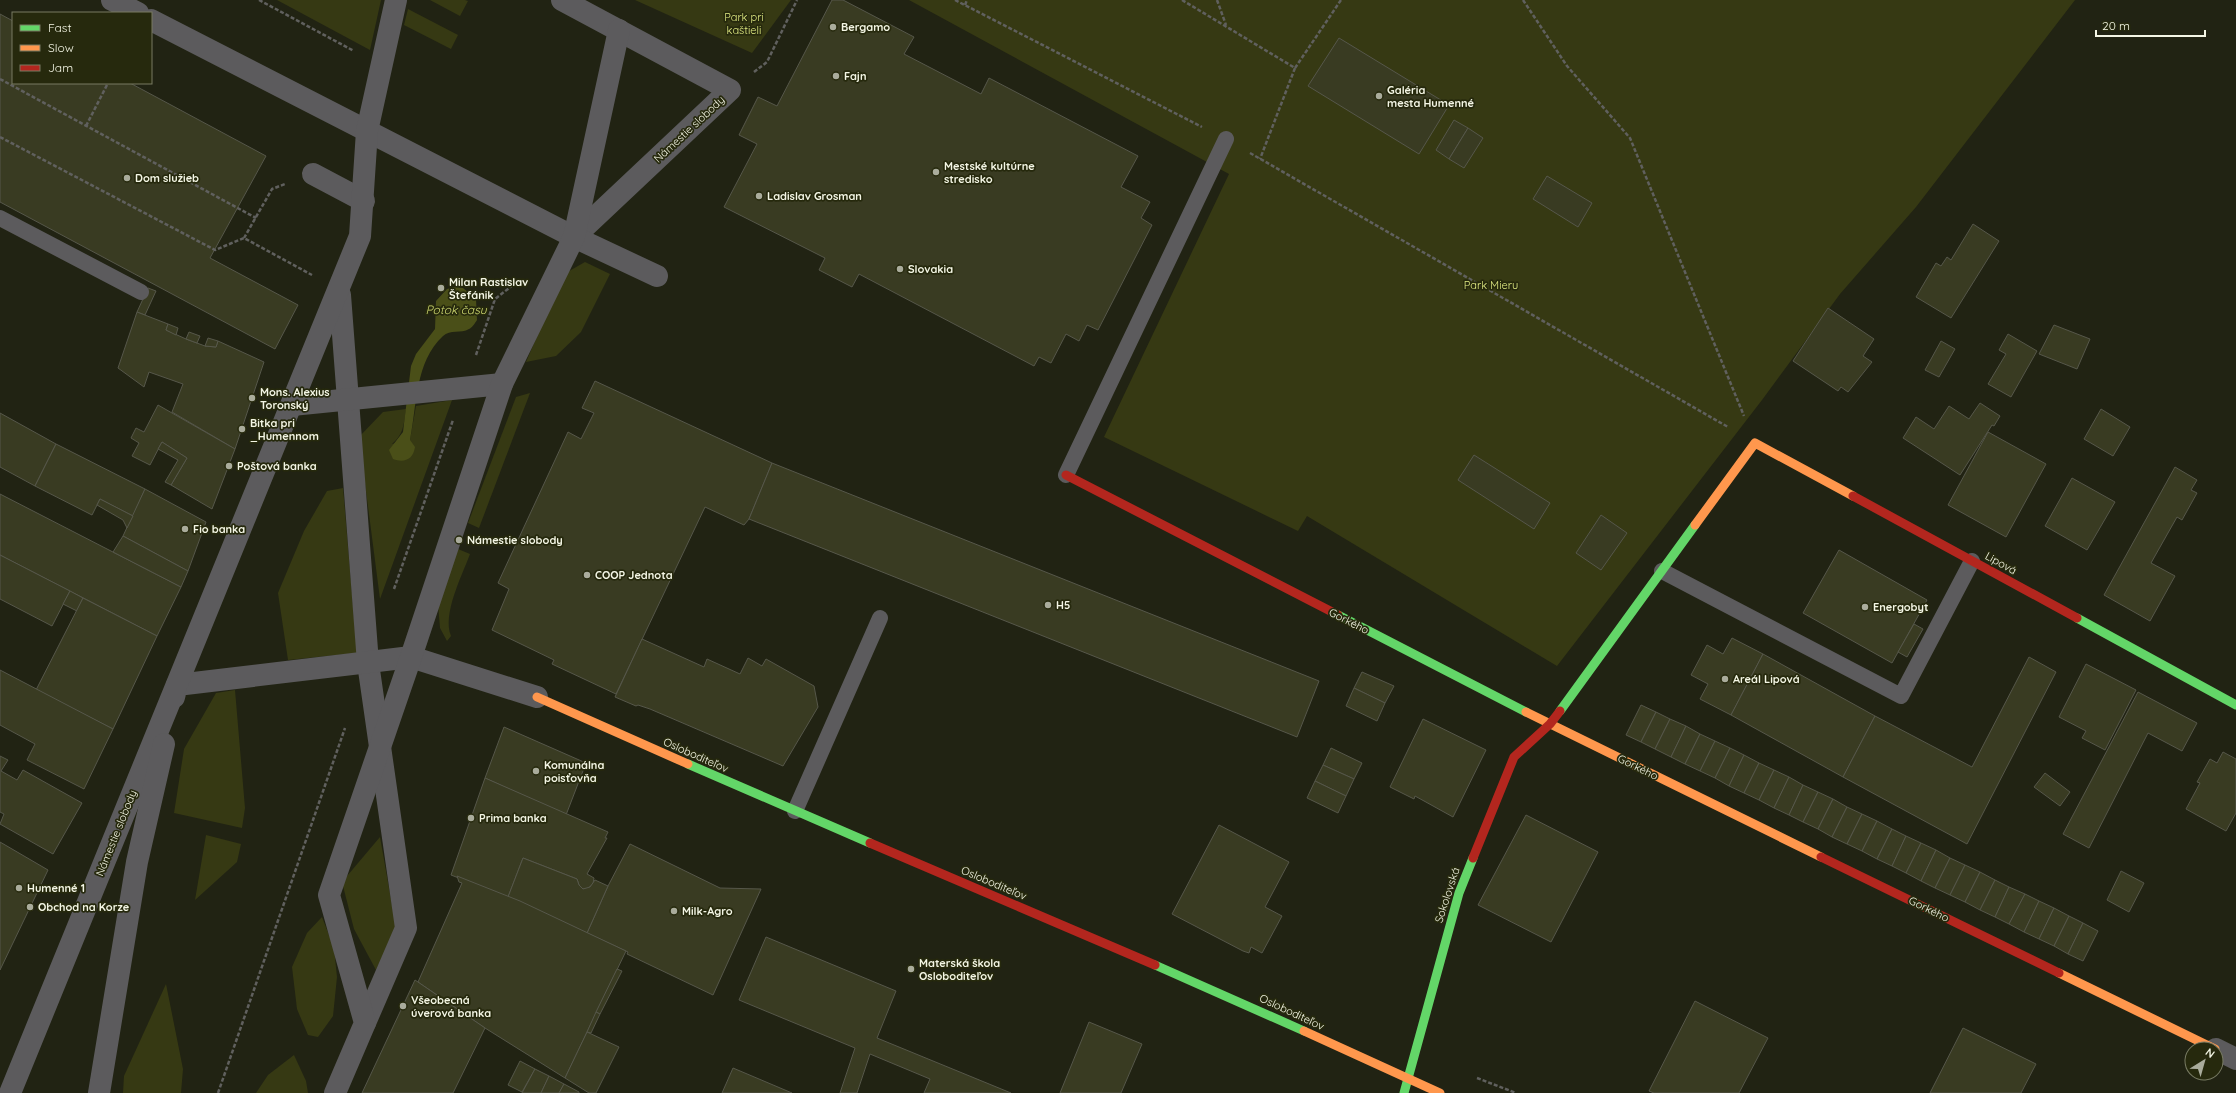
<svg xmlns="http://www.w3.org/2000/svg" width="2236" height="1093" font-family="Quicksand,sans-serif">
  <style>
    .green { fill: #363913 }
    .water { fill: #4a4f18 }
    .building { fill: #393b22; stroke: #56574a }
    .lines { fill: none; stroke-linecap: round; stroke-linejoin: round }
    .path { stroke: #60605e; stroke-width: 2.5; stroke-dasharray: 4 2; stroke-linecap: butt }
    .lane { stroke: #5c5b5d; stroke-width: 16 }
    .street { stroke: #5c5b5d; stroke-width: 22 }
    .fast { stroke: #63d668; stroke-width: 9 }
    .slow { stroke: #ff974d; stroke-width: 9 }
    .jam { stroke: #b3261e; stroke-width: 9 }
    .poi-dot { fill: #aaac9c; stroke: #26290d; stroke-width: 1.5 }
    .labels { text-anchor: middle; stroke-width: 3.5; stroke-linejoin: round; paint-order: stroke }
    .park-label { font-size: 11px; fill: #e2ec84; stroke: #26290d }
    .poi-label { font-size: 11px; font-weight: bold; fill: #f4f6e5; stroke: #26290d; text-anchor: start }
    .street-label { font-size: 11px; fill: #f4f6e5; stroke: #26290d }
    .water-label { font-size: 12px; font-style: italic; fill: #cfd971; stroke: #26290d }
  </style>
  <rect width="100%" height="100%" fill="#212313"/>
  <g class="green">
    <path d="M277,0H381L370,50Z"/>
    <path d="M430,0H465L468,1L460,16Z"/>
    <path d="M635,0H791L752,53Z"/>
    <path d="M909,0H2075L1916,207L1840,294L1762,400L1557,666L1307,516L1298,531L1104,437L1229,174Z"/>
    <path d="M408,9L458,35L451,49L404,25Z"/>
    <path d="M585,262L610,274L581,332L556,356L526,362L564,274Z"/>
    <path d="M530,393L479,528L468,523L516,397Z"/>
    <path d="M452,400L380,599L359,437L383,412L406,409C404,423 404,434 392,444L410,440L416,406Z"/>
    <path d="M343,488L357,653L288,660L278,593L304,531L327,491Z"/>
    <path d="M458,549L470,554C462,576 442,614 451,636L447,641L440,628L438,604Z"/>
    <path d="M235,690L245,808L242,828L174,813L184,749L216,693Z"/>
    <path d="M206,835L241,844L237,862L195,900Z"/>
    <path d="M380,837L396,928L376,970L354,929L342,882Z"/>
    <path d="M322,917L334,948L337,977L333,1016L318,1037L308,1035L297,1009L292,967L307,933Z"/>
    <path d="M166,984L183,1069L181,1093H123L124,1076Z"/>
    <path d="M294,1055L306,1081L308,1093H256L268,1075Z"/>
  </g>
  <path class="water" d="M455,287L463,288L476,299L477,320C475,323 472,328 469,329C461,334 450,329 443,336C415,362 417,405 410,440L415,447C413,460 404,463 393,459L389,450L403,432L411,366L416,354L435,329L436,301L447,289Z"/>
  <g class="building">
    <path d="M832,0H843L914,37L904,54L981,94L989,78L1138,156L1121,187L1150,202L1141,218L1152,225L1098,330L1087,325L1079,341L1066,334L1051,363L1039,357L1034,366L859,274L852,287L819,270L825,258L724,207L757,144L739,135L758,97L777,106Z"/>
    <path d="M0,14L13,21V83H130L266,156L210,258L298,305L275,349L0,202Z"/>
    <path d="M1339,38L1449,105L1419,154L1308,86Z"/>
    <path d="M1454,120L1468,128L1449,159L1436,150Z"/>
    <path d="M1468,128L1483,138L1464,168L1449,159Z"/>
    <path d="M1547,176L1592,203L1578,227L1533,199Z"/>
    <path d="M1973,224L1999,241L1951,318L1916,297L1936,263L1941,266L1947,257L1951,260Z"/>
    <path d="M148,288L156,291L145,315L137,312Z"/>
    <path d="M1828,308L1874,339L1863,356L1872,362L1848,392L1841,387L1838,391L1793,361Z"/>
    <path d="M137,312L168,324L166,330L186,339L205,346L216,347L218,341L264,362L235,449L172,412L183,384L149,372L144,387L118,368Z"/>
    <path d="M168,324L178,328L176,335L166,330Z"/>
    <path d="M2054,325L2090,339L2077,369L2039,354Z"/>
    <path d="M189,332L200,336L197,343L186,339Z"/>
    <path d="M2008,334L2037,351L2011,397L1988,384L2006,354L1999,350Z"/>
    <path d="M208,338L218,341L216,347L205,346Z"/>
    <path d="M1941,341L1955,349L1939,377L1925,370Z"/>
    <path d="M595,381L772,463L749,519L744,525L705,507L616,694L552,664L554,660L492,630L509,589L498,583L568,432L581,439L594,413L582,408Z"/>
    <path d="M1980,403L2000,416L1994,426L1992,425L1960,475L1903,438L1916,417L1934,429L1949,406L1969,419Z"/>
    <path d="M158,405L235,449L212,509L171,485L187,458L162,442L150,465L132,456L139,443L131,438L136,428L144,432Z"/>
    <path d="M2101,409L2130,427L2113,456L2084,439Z"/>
    <path d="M0,413L56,444L35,486L0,467Z"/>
    <path d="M1988,432L2046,464L2006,537L1948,505Z"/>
    <path d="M162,442L187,458L171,485L165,482L178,460L158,449Z"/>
    <path d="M56,444L145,489L133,516L100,499L92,515L35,486Z"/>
    <path d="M1474,455L1550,503L1534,529L1458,480Z"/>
    <path d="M772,463L1319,681L1297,737L749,519Z"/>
    <path d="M2175,467L2197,480L2191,490L2197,493L2182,520L2177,517L2151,563L2175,576L2150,621L2104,595Z"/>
    <path d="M2072,478L2115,502L2087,550L2045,526Z"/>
    <path d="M145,489L206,522L188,571L123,536Z"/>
    <path d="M0,494L181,587L157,636L0,555Z"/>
    <path d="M100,499L133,516L127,528L123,520L97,505Z"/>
    <path d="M1601,515L1627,533L1601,570L1576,553Z"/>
    <path d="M123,536L188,571L181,587L113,552Z"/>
    <path d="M1839,550L1927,600L1892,663L1803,613Z"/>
    <path d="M0,555L70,591L52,626L0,599Z"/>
    <path d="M70,591L83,598L77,611L63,604Z"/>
    <path d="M83,598L157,636L113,729L36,690Z"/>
    <path d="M1914,624L1923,629L1907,657L1898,652Z"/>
    <path d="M1732,638L1763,654L1731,715L1700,699L1708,684L1691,675L1707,645L1723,654Z"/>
    <path d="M642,639L704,667L707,659L740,674L748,658L762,666L766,659L814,686L818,707L783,766L650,709L638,705L636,706L615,697Z"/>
    <path d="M1763,654L1875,716L1843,777L1731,715Z"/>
    <path d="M2029,657L2056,672L1967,844L1843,777L1875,716L1972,767Z"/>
    <path d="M2086,664L2136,690L2105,750L2082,738L2086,731L2059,717Z"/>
    <path d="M0,670L113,729L84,789L27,760L35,744L0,725Z"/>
    <path d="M1362,672L1394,686L1385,703L1354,688Z"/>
    <path d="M1354,688L1385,703L1377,721L1346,706Z"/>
    <path d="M2138,692L2197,723L2182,751L2148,733L2089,848L2063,834Z"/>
    <path d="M1641,705L1656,712L1641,742L1626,735Z"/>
    <path d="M1656,712L1670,719L1655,749L1641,742Z"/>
    <path d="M1423,719L1486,750L1453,817L1415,796L1414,799L1390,787Z"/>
    <path d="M1670,719L1686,726L1671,757L1655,749Z"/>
    <path d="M1686,726L1700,734L1685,764L1671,757Z"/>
    <path d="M504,727L586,763L566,815L485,778Z"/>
    <path d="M1700,734L1715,741L1700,771L1685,764Z"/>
    <path d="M1715,741L1730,748L1715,778L1700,771Z"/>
    <path d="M1331,748L1362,763L1354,779L1323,765Z"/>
    <path d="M1730,748L1744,755L1729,786L1715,778Z"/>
    <path d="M2223,752L2236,759V813L2226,831L2186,809L2200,783L2197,782L2210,759L2217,763Z"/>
    <path d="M1744,755L1759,763L1744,793L1729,786Z"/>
    <path d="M0,756L8,760L1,771L17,780L23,770L82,803L53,854L0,824L4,814L0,812Z"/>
    <path d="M1759,763L1774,770L1759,800L1744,793Z"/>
    <path d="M1323,765L1354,779L1346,796L1315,781Z"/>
    <path d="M1774,770L1789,777L1774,808L1759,800Z"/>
    <path d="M2045,773L2070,792L2060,806L2034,787Z"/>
    <path d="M1789,777L1803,785L1789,815L1774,808Z"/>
    <path d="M485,778L608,832L605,838H607L587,874L594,878L593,884L587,889H583L579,885L577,879L523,858L508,897L451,875Z"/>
    <path d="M1315,781L1346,796L1338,813L1307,798Z"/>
    <path d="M1803,785L1818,792L1803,822L1789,815Z"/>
    <path d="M1818,792L1833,799L1818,829L1803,822Z"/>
    <path d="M1833,799L1847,807L1832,837L1818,829Z"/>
    <path d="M1847,807L1862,814L1847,844L1832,837Z"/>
    <path d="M1862,814L1877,821L1862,851L1847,844Z"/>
    <path d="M1526,815L1598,852L1551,942L1478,905Z"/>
    <path d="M1877,821L1892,829L1877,859L1862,851Z"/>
    <path d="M1219,825L1289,862L1265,907L1282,916L1262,953L1251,947L1249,953L1243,951L1172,914Z"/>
    <path d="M1892,829L1906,836L1892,866L1877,859Z"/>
    <path d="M1906,836L1921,843L1906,873L1892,866Z"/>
    <path d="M0,842L48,870L0,970Z"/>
    <path d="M1921,843L1936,850L1921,881L1906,873Z"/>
    <path d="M630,844L720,888L761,889L713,995L627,954L628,952L587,933L608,886Z"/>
    <path d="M1936,850L1950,858L1935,888L1921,881Z"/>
    <path d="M523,858L577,879L579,885L583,889L590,887L595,880L608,886L587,933L508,897Z"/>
    <path d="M1950,858L1965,865L1950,895L1935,888Z"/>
    <path d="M1965,865L1980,872L1965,902L1950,895Z"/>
    <path d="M2121,871L2144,883L2129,912L2107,900Z"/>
    <path d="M1980,872L1995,880L1980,910L1965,902Z"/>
    <path d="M457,876L520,901L626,951L565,1078L485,1028L418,982L462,883L459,882Z"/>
    <path d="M1995,880L2009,887L1995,917L1980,910Z"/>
    <path d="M2009,887L2025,894L2009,924L1995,917Z"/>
    <path d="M2025,894L2039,901L2024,932L2009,924Z"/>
    <path d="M2039,901L2054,908L2039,939L2024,932Z"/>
    <path d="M2054,908L2069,916L2054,946L2039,939Z"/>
    <path d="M2069,916L2083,923L2068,954L2054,946Z"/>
    <path d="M2083,923L2098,931L2083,961L2068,954Z"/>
    <path d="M766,937L896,991L877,1038L1011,1093H924L930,1079L870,1054L857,1093H840L855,1048L739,1000Z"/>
    <path d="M617,969L622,971L600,1014L596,1012Z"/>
    <path d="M415,980L485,1028L453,1093H362Z"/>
    <path d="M1695,1001L1768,1038L1739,1093H1654L1649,1091Z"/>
    <path d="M596,1012L600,1014L591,1033L587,1032Z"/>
    <path d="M1089,1022L1142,1044L1121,1093H1060Z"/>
    <path d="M1963,1028L2036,1064L2021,1093H1930Z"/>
    <path d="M587,1032L619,1047L596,1093H589L565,1078Z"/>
    <path d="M520,1061L535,1069L522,1092L508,1085Z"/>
    <path d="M733,1068L792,1093H722Z"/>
    <path d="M535,1069L549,1076L541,1093H522Z"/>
    <path d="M549,1076L564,1084L559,1093H541Z"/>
    <path d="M564,1084L579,1092V1093H559Z"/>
  </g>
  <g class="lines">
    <g class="path">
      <path d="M259,0L354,51"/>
      <path d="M955,0L1202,127"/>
      <path d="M1182,0L1295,68L1260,159"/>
      <path d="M1217,0L1226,25"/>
      <path d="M1523,0L1567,66L1630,138L1744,416"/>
      <path d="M965,5L967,0"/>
      <path d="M1295,68L1341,0"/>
      <path d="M754,72L767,62L797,0"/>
      <path d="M0,79L256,218"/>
      <path d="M86,126L108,83"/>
      <path d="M0,137L215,250L244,238L312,275"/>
      <path d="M1250,153L1728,427"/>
      <path d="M244,238L272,189L285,184"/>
      <path d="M476,355L495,299L517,282"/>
      <path d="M394,589L453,420"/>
      <path d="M1477,1078L1516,1093"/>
      <path d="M218,1093L345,728"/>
    </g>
    <g class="lane">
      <path d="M0,218L141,292"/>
      <path d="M1066,475L1226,139"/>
      <path d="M1662,571L1901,696L1972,561"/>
      <path d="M795,811L880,618"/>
    </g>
    <g class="street">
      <path d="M112,0L138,13"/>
      <path d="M562,0L730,90L574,237"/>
      <path d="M151,20L574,237L657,276"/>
      <path d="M313,174L364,201"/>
      <path d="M340,295L368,663L406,928L365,1023"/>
      <path d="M292,405L502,384"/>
      <path d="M174,697L177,685L411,657L537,697"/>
      <path d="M2216,1049L2236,1059"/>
      <path d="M10,1093L360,236L367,131L396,0"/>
      <path d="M99,1093L137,862L164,744"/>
      <path d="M335,1093L365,1023L329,895L411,657L502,384L574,237L619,30"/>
    </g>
    <g class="fast">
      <path d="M1338,615L1526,712"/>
      <path d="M2077,618L2236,705"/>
      <path d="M1560,711L1695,525"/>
      <path d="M688,764L870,843"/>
      <path d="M1155,965L1304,1031"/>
      <path d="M1404,1093L1459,893L1473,858"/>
    </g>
    <g class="slow">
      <path d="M1695,525L1755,443L1853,496"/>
      <path d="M537,697L688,764"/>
      <path d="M1526,712L1821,857"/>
      <path d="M2059,973L2215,1049"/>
      <path d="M1304,1031L1440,1093"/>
    </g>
    <g class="jam">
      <path d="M1066,475L1338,615"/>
      <path d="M1853,496L2077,618"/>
      <path d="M870,843L1155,965"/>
      <path d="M1821,857L2059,973"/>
      <path d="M1473,858L1514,757L1550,724L1560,711"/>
    </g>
  </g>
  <g class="poi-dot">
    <circle cx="833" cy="27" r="4"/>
    <circle cx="836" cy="76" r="4"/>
    <circle cx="1379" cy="96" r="4"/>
    <circle cx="936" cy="172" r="4"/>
    <circle cx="127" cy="178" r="4"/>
    <circle cx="759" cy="196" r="4"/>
    <circle cx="900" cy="269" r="4"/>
    <circle cx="441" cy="288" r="4"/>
    <circle cx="252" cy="398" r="4"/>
    <circle cx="242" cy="429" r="4"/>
    <circle cx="229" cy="466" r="4"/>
    <circle cx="185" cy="529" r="4"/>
    <circle cx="459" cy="540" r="4"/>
    <circle cx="587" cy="575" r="4"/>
    <circle cx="1048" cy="605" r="4"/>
    <circle cx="1865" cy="607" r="4"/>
    <circle cx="1725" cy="679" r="4"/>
    <circle cx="536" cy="771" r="4"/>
    <circle cx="471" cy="818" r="4"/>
    <circle cx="19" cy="888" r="4"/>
    <circle cx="30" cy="907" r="4"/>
    <circle cx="674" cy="911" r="4"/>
    <circle cx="911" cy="969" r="4"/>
    <circle cx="403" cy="1006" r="4"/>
  </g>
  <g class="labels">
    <g class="park-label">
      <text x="744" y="21">Park pri<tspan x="744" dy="13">kaštieli</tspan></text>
      <text x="1491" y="289">Park Mieru</text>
    </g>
    <g class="poi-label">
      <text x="841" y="31">Bergamo</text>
      <text x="844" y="80">Fajn</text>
      <text x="1387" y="94">Galéria<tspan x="1387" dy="13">mesta Humenné</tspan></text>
      <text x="944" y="170">Mestské kultúrne<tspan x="944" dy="13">stredisko</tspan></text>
      <text x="135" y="182">Dom služieb</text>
      <text x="767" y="200">Ladislav Grosman</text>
      <text x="908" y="273">Slovakia</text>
      <text x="449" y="286">Milan Rastislav<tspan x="449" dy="13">Štefánik</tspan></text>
      <text x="260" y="396">Mons. Alexius<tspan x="260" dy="13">Toronský</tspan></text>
      <text x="250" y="427">Bitka pri<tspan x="250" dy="13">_Humennom</tspan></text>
      <text x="237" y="470">Poštová banka</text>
      <text x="193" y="533">Fio banka</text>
      <text x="467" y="544">Námestie slobody</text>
      <text x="595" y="579">COOP Jednota</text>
      <text x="1056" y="609">H5</text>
      <text x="1873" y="611">Energobyt</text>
      <text x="1733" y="683">Areál Lipová</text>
      <text x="544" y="769">Komunálna<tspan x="544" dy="13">poisťovňa</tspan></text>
      <text x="479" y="822">Prima banka</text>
      <text x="27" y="892">Humenné 1</text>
      <text x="38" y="911">Obchod na Korze</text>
      <text x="682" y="915">Milk-Agro</text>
      <text x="919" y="967">Materská škola<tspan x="919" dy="13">Osloboditeľov</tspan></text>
      <text x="411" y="1004">Všeobecná<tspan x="411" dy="13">úverová banka</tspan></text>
    </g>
    <g class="street-label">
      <text transform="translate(689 129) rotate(-43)" y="4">Námestie slobody</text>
      <text transform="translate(2001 563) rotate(29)" y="4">Lipová</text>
      <text transform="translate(1349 621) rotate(27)" y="4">Gorkého</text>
      <text transform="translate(696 755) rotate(24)" y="4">Osloboditeľov</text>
      <text transform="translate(1638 767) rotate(26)" y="4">Gorkého</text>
      <text transform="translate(116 833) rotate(-68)" y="4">Námestie slobody</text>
      <text transform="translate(994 883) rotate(23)" y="4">Osloboditeľov</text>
      <text transform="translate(1447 895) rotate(-72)" y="4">Sokolovská</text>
      <text transform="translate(1929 909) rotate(26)" y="4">Gorkého</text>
      <text transform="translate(1292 1012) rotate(25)" y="4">Osloboditeľov</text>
    </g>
    <g class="water-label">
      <text x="456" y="314">Potok času</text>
    </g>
  </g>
  <rect x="12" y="12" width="140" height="72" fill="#26290d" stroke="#787b63"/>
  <rect x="20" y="25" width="20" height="6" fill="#63d668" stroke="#787b63"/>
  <text x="48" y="32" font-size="12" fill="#f4f6e5">Fast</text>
  <rect x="20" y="45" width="20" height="6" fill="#ff974d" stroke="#787b63"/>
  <text x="48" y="52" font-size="12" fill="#f4f6e5">Slow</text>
  <rect x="20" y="65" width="20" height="6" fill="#b3261e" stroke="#787b63"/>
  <text x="48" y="72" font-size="12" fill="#f4f6e5">Jam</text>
  <g transform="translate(2204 1061) rotate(37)"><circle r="19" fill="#26290d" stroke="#787b63"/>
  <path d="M0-3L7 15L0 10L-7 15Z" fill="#aaac9c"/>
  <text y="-6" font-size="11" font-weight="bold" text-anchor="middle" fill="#f4f6e5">N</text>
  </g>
  <path d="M2096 30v6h109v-6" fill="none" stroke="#f4f6e5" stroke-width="2"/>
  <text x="2102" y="30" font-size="12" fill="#f4f6e5" stroke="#26290d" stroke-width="3" paint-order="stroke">20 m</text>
</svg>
